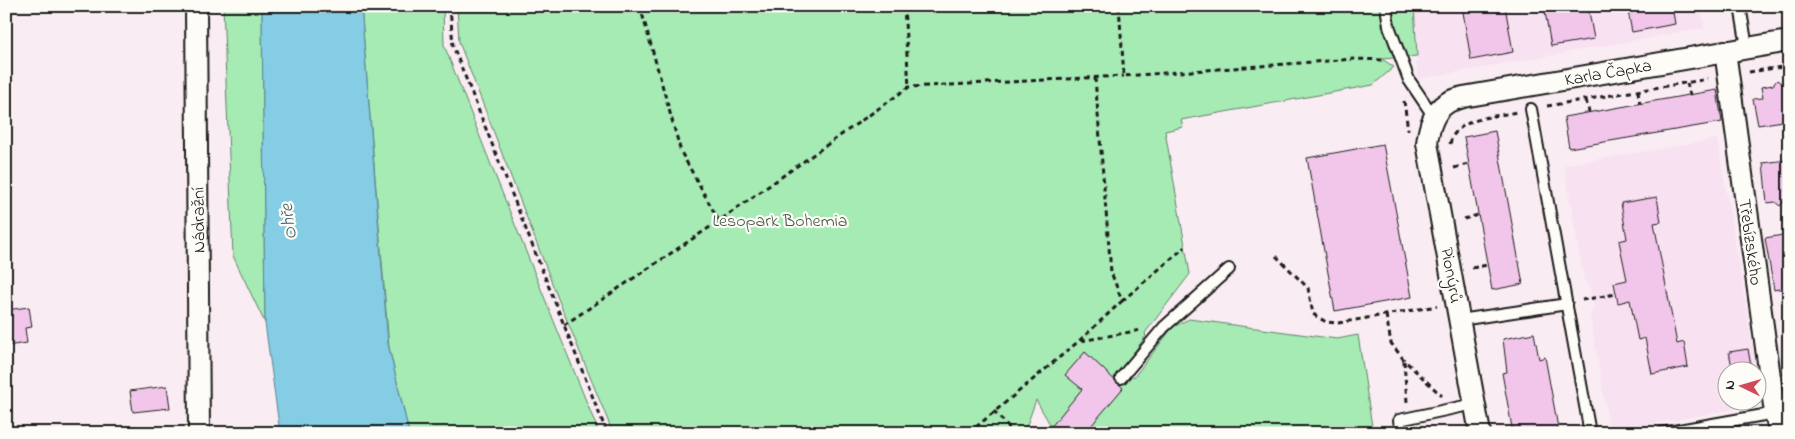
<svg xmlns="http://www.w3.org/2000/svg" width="1795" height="439" font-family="'Indie Flower',sans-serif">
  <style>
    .built { fill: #f8e1f1 }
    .green { fill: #a6eab4; stroke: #618368 }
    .water { fill: #84cde4; stroke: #5a8694 }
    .building { fill: #f2c6eb; stroke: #1c1c1c }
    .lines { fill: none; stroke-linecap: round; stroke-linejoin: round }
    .lane-casing { stroke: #1c1c1c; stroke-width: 14 }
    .street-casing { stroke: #1c1c1c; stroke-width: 24 }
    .path { stroke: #1c1c1c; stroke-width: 3; stroke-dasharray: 5 4; stroke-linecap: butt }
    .lane { stroke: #fdfcf7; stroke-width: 10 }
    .street { stroke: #fdfcf7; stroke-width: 20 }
    .labels { text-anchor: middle; stroke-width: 4.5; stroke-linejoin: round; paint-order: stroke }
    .street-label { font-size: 18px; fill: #1c1c1c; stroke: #fdfcf7 }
    .park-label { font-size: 18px; fill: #455a4a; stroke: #fdfcf7 }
    .water-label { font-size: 19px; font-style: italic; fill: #405a62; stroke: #fdfcf7 }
  </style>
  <rect width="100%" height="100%" fill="#faecf3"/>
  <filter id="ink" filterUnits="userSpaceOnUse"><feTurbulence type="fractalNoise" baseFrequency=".02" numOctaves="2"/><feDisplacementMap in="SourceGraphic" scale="10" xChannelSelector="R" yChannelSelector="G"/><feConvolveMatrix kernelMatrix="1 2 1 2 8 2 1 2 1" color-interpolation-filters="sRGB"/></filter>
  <g filter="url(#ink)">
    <g class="built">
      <path d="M1414,6H1701L1704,28L1418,79Z"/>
      <path d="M1717,139L1757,371L1728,372V402H1758V375L1763,404L1610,432L1590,316L1594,308L1590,288L1584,280L1564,165Z"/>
    </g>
    <g class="green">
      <path d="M223,6H262L265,323L233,256Z"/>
      <path d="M361,6H443L444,45L493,170L599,433H409L389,347Z"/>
      <path d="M457,6H1414L1417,56L1382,59L1394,67L1373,85L1181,120L1183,127L1165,131L1190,274L1145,333L1146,336L1123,367L1134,377L1173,327L1189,319L1337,339L1358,335L1373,433H1059L1051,426L1036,400L1024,433H613L557,296L459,42Z"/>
    </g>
    <path class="water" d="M262,6H361L388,344L409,433H280L265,323Z"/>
    <g class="building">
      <path d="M1462,6H1505L1513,52L1471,60Z"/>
      <path d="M1544,6H1588L1594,39L1551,46Z"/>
      <path d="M1627,6H1672L1675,24L1632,32Z"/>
      <path d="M1777,80L1789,89V120L1758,125L1753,99L1763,98L1761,87L1773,85Z"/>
      <path d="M1717,90L1722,122L1569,148L1564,117Z"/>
      <path d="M1495,131L1523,284L1492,290L1464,137Z"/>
      <path d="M1383,144L1412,297L1335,311L1307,158Z"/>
      <path d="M1787,160L1789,196L1780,206L1775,202L1767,203L1763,163Z"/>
      <path d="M1657,197L1661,222L1654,223L1677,344L1684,342L1688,367L1652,374L1645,338L1638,340L1630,300L1618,303L1614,283L1627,280L1619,241L1627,239L1621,203Z"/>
      <path d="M1789,234V287L1774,290L1765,238Z"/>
      <path d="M29,307L32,327L25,328L27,343L6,346V310Z"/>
      <path d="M1534,333L1539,359L1545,357L1559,433H1513L1502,373L1507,372L1503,339Z"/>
      <path d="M1748,349L1752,372H1733L1729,352Z"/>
      <path d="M1085,352L1123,388L1085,433H1046L1082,389L1065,375Z"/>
      <path d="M167,386L170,408L133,412L130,391Z"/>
    </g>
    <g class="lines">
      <g class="lane-casing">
        <g id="lane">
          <path d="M1386,6L1389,26L1409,80L1434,117"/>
          <path d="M1740,6L1747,47"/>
          <path d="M1531,109L1590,433"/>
          <path d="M1460,320L1567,304"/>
          <path d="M1121,378L1164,327L1229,269"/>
          <path d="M1401,433L1399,420L1474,404"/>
          <path d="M1662,433L1775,413"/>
        </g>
      </g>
      <g class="street-casing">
        <g id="street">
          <path d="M196,6L199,433"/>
          <path d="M1725,51L1775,413L1780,433"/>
          <path d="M1480,433L1427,143C1429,128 1433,111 1447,103C1451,100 1458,99 1463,97L1789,41"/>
        </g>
      </g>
      <g class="path">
        <path d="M450,6L453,46L607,433"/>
        <path d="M640,6L681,152L719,221L909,87L1124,76"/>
        <path d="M904,6L909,87"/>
        <path d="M1119,6L1124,76L1354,59L1385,60"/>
        <path d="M1749,72L1789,66"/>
        <path d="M1687,83L1690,95"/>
        <path d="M1638,91L1640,104"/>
        <path d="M1586,100L1589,112"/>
        <path d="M1404,101L1408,130"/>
        <path d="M1547,106L1708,79"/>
        <path d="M1450,144C1455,118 1494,117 1516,112"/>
        <path d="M1454,168L1468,164"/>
        <path d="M1464,219L1478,215"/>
        <path d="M1276,256L1308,288L1313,314L1326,322L1338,323L1437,306"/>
        <path d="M1472,268L1487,265"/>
        <path d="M1582,300L1616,294"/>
        <path d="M1122,301L1185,247"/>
        <path d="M1386,315L1391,343L1404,360L1442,396"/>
        <path d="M564,325L719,221"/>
        <path d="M1081,341L1141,330"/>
        <path d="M1404,361L1407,402"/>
        <path d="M994,411L1014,433"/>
        <path d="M969,433L1079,341L1122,301L1111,272L1095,78"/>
      </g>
      <use href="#lane" class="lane"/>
      <use href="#street" class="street"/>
    </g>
  </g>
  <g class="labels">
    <g class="street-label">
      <text transform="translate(1608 72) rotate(-10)" y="6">Karla Čapka</text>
      <text transform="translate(198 220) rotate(-91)" y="6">Nádražní</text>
      <text transform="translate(1751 242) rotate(82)" y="6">Třebízského</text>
      <text transform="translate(1452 275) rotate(80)" y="6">Pionýrů</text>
    </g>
    <g class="park-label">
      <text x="780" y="226">Lesopark Bohemia</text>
    </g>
    <g class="water-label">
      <text transform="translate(287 222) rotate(-97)" y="7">Ohře</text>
    </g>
  </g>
  <rect width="1795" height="439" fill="none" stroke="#fdfcf7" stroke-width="25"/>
  <rect x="12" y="12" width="1770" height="414" fill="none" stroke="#1c1c1c" stroke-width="2" filter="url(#ink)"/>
  <g transform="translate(1742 386) rotate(275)"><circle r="24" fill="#fdfcf7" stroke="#a3a29f"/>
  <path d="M0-4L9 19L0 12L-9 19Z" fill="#d1495b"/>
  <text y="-8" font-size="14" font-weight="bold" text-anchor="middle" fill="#1c1c1c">N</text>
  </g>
</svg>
